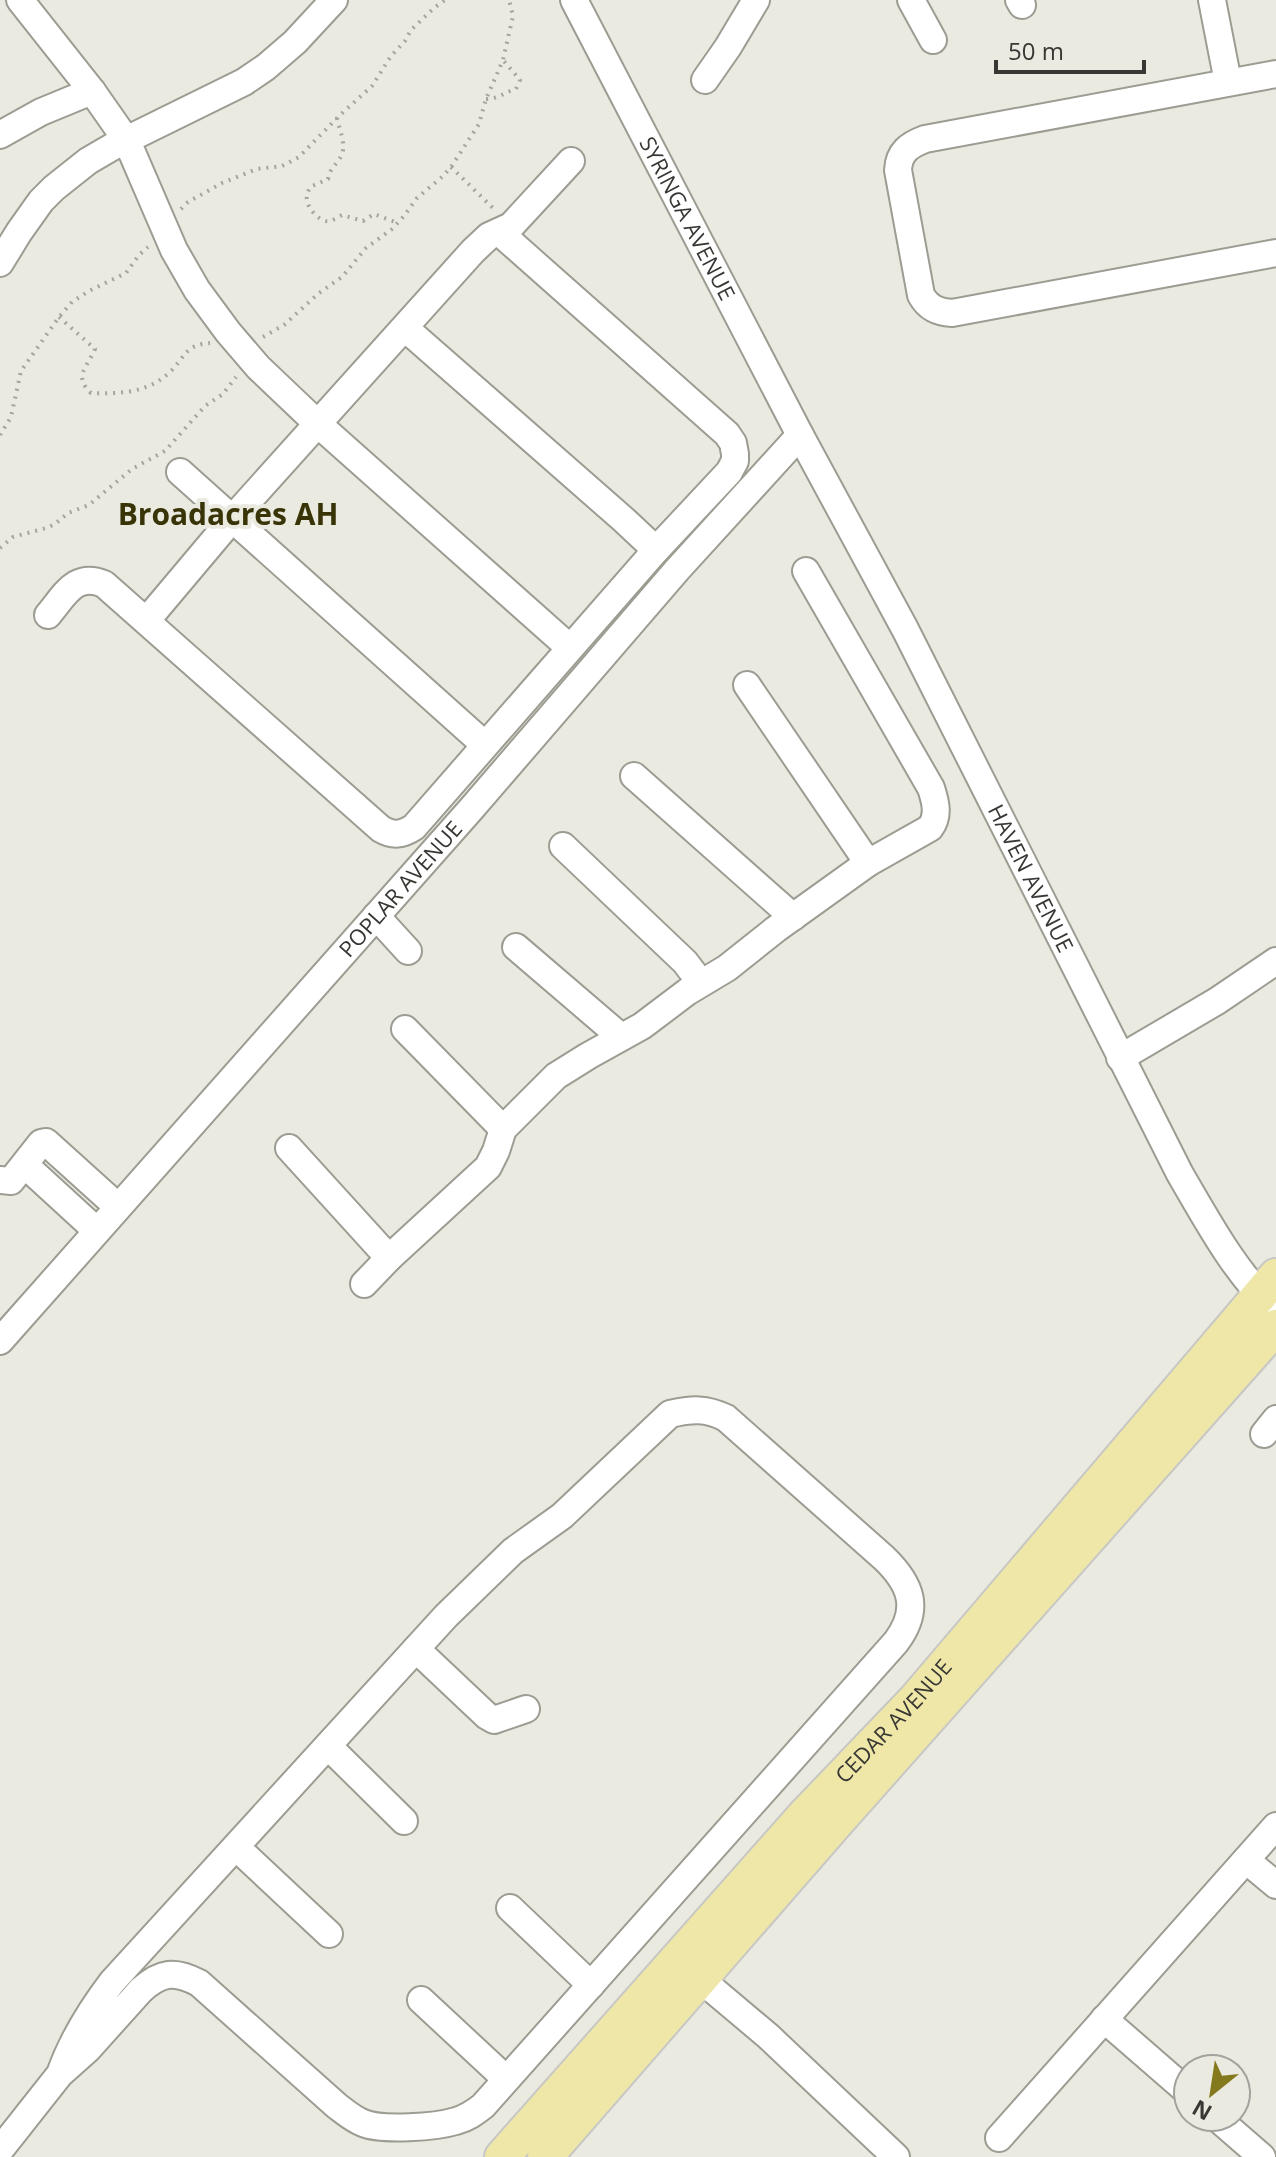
<svg xmlns="http://www.w3.org/2000/svg" width="1276" height="2157" font-family="'Open Sans',sans-serif">
  <style>
    .lines { fill: none; stroke-linecap: round; stroke-linejoin: round }
    .minor-casing { stroke: #9d9c92; stroke-width: 30 }
    .major-casing { stroke: #c7c7c6; stroke-width: 38 }
    .path { stroke: #a5a49e; stroke-width: 4; stroke-dasharray: 2 6; stroke-linecap: butt }
    .minor { stroke: #fff; stroke-width: 26 }
    .major { stroke: #efe7a7; stroke-width: 34 }
    .labels { text-anchor: middle; stroke-width: 8; stroke-linejoin: round; paint-order: stroke }
    .street-label { font-size: 22px; fill: #383734; stroke: #ebeae1 }
    .district-label { font-size: 30px; font-weight: bold; fill: #393408; stroke: #ebeae1 }
  </style>
  <rect width="100%" height="100%" fill="#ebeae1"/>
  <g class="lines">
    <g class="minor-casing">
      <g id="minor">
        <path d="M20,0L92,91L127,141L174,250L197,290L228,332L258,367L318,424L570,648"/>
        <path id="s1" d="M574,0L800,435L905,629L1180,1174C1208,1222 1235,1273 1276,1311"/>
        <path d="M911,0L933,40"/>
        <path d="M1019,0L1022,5"/>
        <path d="M1212,0L1228,82"/>
        <path d="M1276,74L925,139C909,145 899,152 898,170L921,295C928,308 938,312 952,313L1276,253"/>
        <path d="M705,80L728,47L756,0"/>
        <path d="M0,135L41,112L92,91"/>
        <path d="M0,263L19,232L41,201L54,188L88,161L112,147L244,82L266,67L295,42L334,0"/>
        <path d="M405,328L624,520L656,550"/>
        <path d="M180,472L485,745"/>
        <path d="M48,615C65,595 75,572 104,584L381,829C393,836 402,835 414,827L656,550L729,472L735,461V454L733,443L727,434L499,232"/>
        <path d="M147,620L232,519L473,251L489,236L511,226L571,161"/>
        <path d="M747,685L868,863"/>
        <path d="M634,776L793,917"/>
        <path d="M563,846L685,962L701,983"/>
        <path d="M376,916L408,951"/>
        <path d="M516,947L621,1037"/>
        <path d="M405,1029L503,1129"/>
        <path d="M1120,1058L1217,1001L1276,961"/>
        <path d="M289,1148L389,1258"/>
        <path d="M25,1165L97,1231"/>
        <path d="M0,1180L11,1181L41,1143L46,1142L118,1207"/>
        <path d="M364,1284L389,1258L488,1167L496,1151L503,1129L556,1076L588,1056L642,1026L687,992L727,968L776,929L868,863L930,828C939,816 936,803 931,788L806,571"/>
        <path id="s2" d="M0,1341L472,808L677,570L800,435"/>
        <path d="M1264,1434L1276,1419"/>
        <path d="M416,1649L487,1716L494,1720L526,1709"/>
        <path d="M328,1746L404,1821"/>
        <path d="M236,1847L329,1934"/>
        <path d="M1246,1860L1276,1885"/>
        <path d="M510,1908L591,1985"/>
        <path d="M686,1967L768,2036L896,2157"/>
        <path d="M421,2000L506,2079"/>
        <path d="M1104,2019L1188,2092"/>
        <path d="M1216,2117L1262,2157"/>
        <path d="M999,2138L1276,1826"/>
        <path d="M0,2150L60,2074L88,2049L141,1990C161,1972 175,1970 199,1983L337,2106C345,2112 353,2119 363,2123C382,2131 436,2127 456,2121C467,2118 474,2113 483,2106L896,1642C921,1609 911,1584 884,1558L726,1418C706,1408 692,1409 670,1414L562,1516L513,1551L446,1616L112,1982C90,2011 72,2040 60,2074"/>
      </g>
    </g>
    <g class="major-casing">
      <g id="major">
        <path id="s3" d="M502,2157L804,1816L915,1700L1276,1276"/>
        <path d="M545,2157L834,1825L1276,1327"/>
      </g>
    </g>
    <g class="path">
      <path d="M486,99C498,99 505,92 516,89L520,80L503,60"/>
      <path d="M337,118C339,128 346,144 342,154C338,164 330,167 328,179L310,187C308,192 306,195 307,200C308,209 320,223 330,221C334,220 338,217 342,215L363,221L374,214L398,223"/>
      <path d="M451,167L495,210"/>
      <path d="M181,209L188,202L222,183L257,169L282,166L299,157L339,116L372,86L391,56L405,41L411,30L434,8L445,0"/>
      <path d="M59,317L95,349C87,368 73,376 91,393C120,394 148,393 170,372C186,356 185,345 210,343"/>
      <path d="M263,337L284,325L319,293L342,277L366,248L392,229L404,216L417,198L442,177L451,167L479,124L486,99L503,60L513,16L509,0"/>
      <path d="M0,435L11,417L21,371L59,317L72,302L89,291L126,273L139,255L148,247"/>
      <path d="M0,548L13,537L46,528L55,524L68,513L89,505L132,469L165,451L205,406L223,394L236,377"/>
    </g>
    <use href="#minor" class="minor"/>
    <use href="#major" class="major"/>
  </g>
  <g class="labels">
    <g class="street-label">
      <text dy="8" stroke="none"><textPath href="#s1" startOffset="246">SYRINGA AVENUE</textPath></text>
      <text dy="8" stroke="none"><textPath href="#s1" startOffset="990">HAVEN AVENUE</textPath></text>
      <text dy="8" stroke="none"><textPath href="#s2" startOffset="604">POPLAR AVENUE</textPath></text>
      <text dy="8" stroke="none"><textPath href="#s3" startOffset="586">CEDAR AVENUE</textPath></text>
    </g>
    <g class="district-label">
      <text x="228" y="525">Broadacres AH</text>
    </g>
  </g>
  <g transform="translate(1212 2093) rotate(210)"><circle r="38" fill="#ebeae1" stroke="#a3a29c" stroke-width="2"/>
  <path d="M0-6L14 30L0 20L-14 30Z" fill="#84791d"/>
  <text y="-12" font-size="22" font-weight="bold" text-anchor="middle" fill="#383734">N</text>
  </g>
  <path d="M996 60v12h148v-12" fill="none" stroke="#383734" stroke-width="4"/>
  <text x="1008" y="60" font-size="24" fill="#383734" stroke="#ebeae1" stroke-width="6" paint-order="stroke">50 m</text>
</svg>
